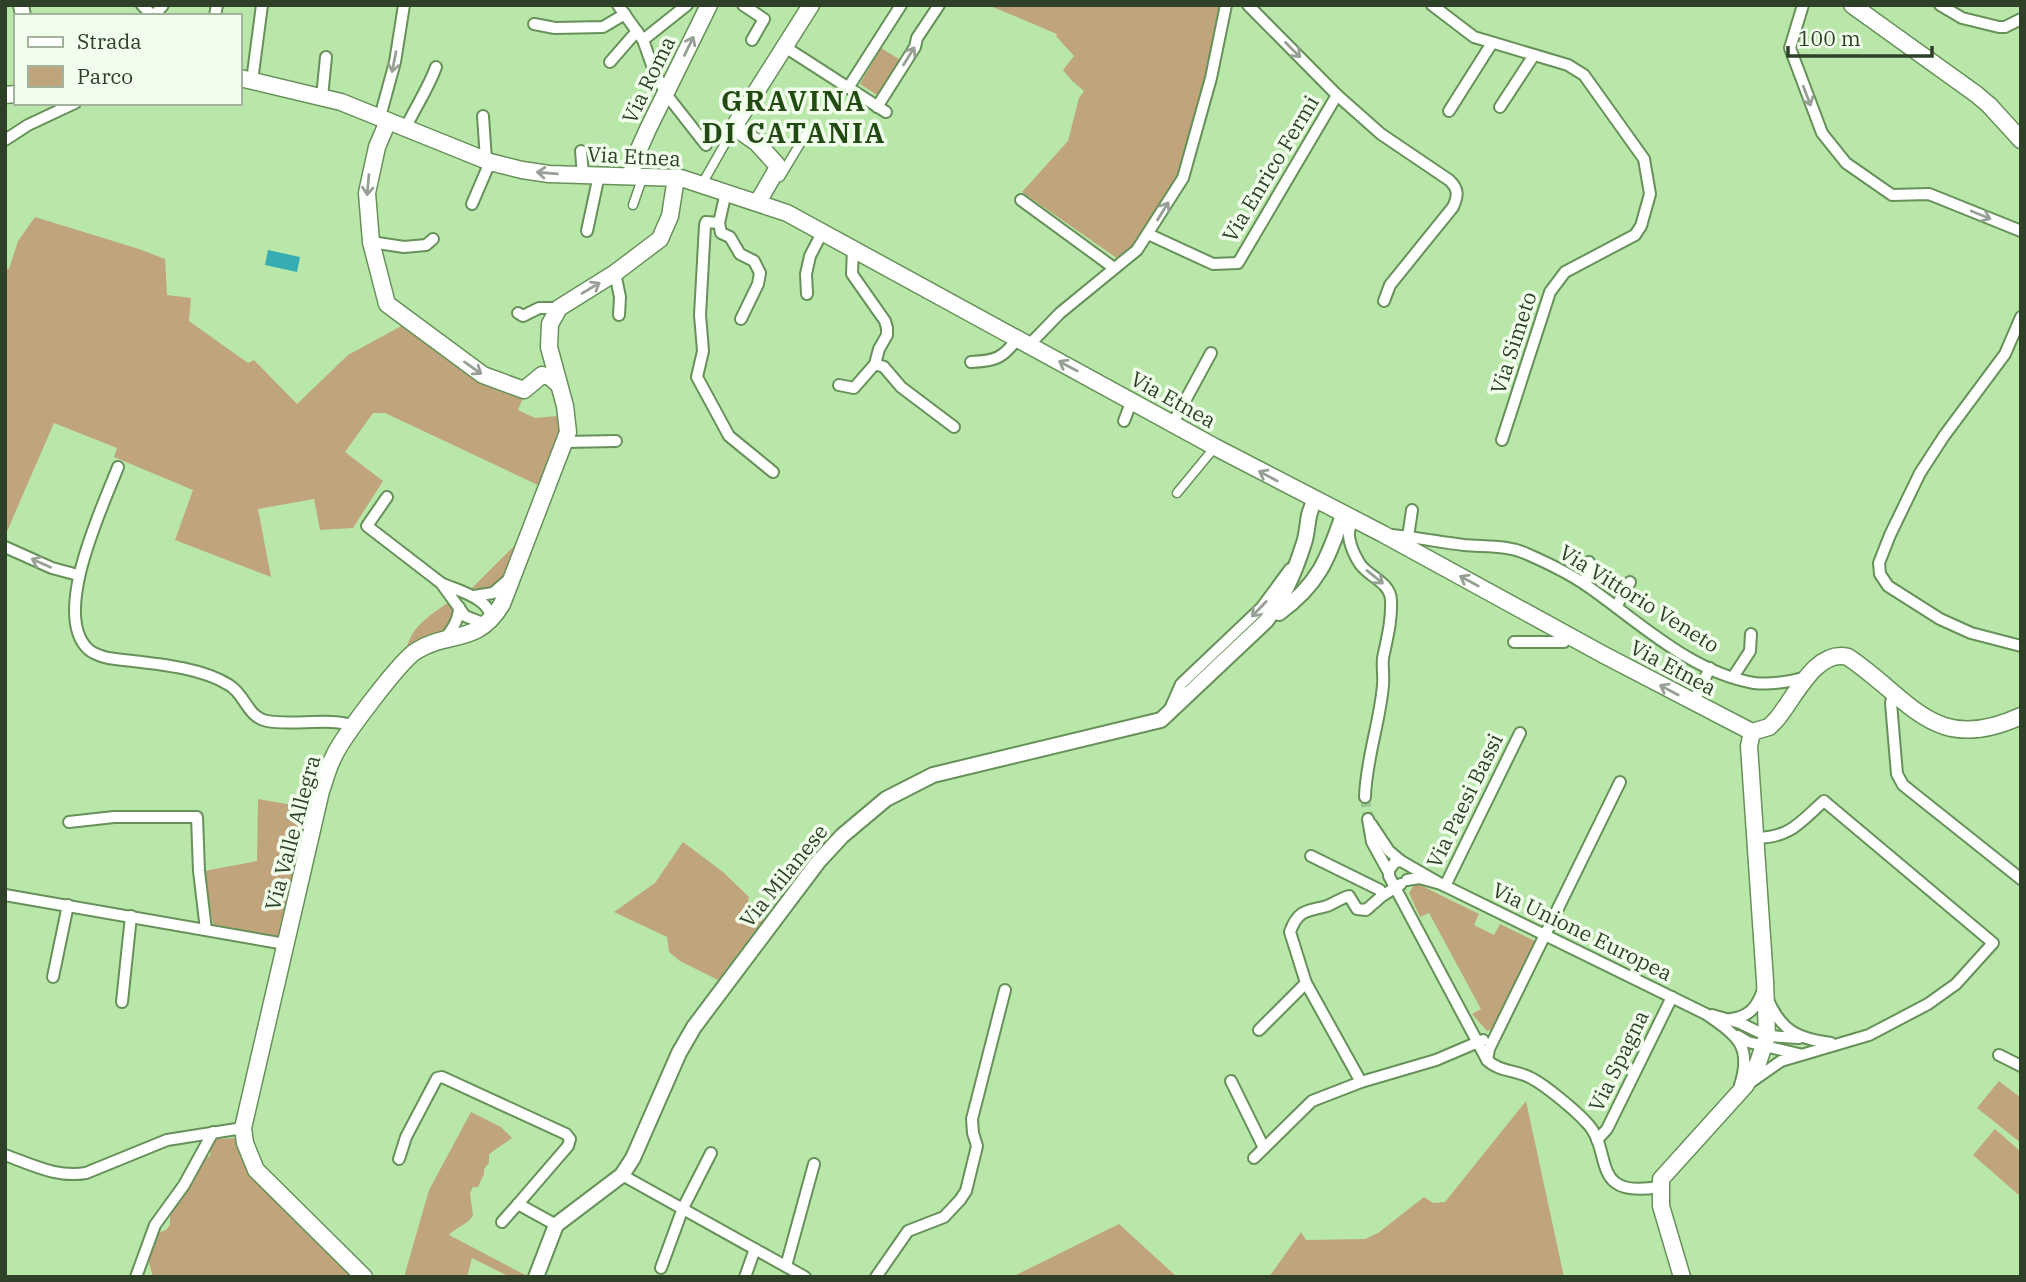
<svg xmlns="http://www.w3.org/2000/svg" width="2026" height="1282" font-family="'IBM Plex Serif',serif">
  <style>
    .green { fill: #c0a57c }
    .water { fill: #35adb2 }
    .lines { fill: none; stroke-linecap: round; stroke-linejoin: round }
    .minor-tunnel { stroke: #9dc690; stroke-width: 10; stroke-dasharray: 10 5; stroke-linecap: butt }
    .pedestrian-casing { stroke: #669158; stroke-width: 11 }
    .minor-casing { stroke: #669158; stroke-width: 14 }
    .tertiary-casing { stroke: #669158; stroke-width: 18 }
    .secondary-casing { stroke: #669158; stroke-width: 19 }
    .pedestrian { stroke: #fff; stroke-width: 8 }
    .minor { stroke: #fff; stroke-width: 10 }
    .tertiary { stroke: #fff; stroke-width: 14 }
    .secondary { stroke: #fff; stroke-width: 16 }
    .oneway { stroke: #96a094 }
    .labels { text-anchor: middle; stroke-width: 7; stroke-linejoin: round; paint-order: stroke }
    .street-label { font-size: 21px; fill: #2e4128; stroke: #f0feeb }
    .district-label { font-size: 28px; font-weight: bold; letter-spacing: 2px; fill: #224a13; stroke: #f0feeb }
  </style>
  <rect width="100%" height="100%" fill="#b9e7aa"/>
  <g class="green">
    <path d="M988,5H1221L1207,78L1178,177L1135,245L1118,259L1022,192L1068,141L1079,98L1084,91L1072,81L1063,70L1074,56L1056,36L1057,34Z"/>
    <path d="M881,48L902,61L880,97L860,84Z"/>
    <path d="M35,217L139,249L165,259L167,295L191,298L189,321L248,363L254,360L297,404L348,355L403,325L477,377L523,398L518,410L535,418L557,416L560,434L540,486L385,413H373L345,452L383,481L353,528L320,530L314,499L258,509L271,577L175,540L193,490L114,457L117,448L54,423L5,536V269H9L18,241Z"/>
    <path d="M517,543C512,559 505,585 487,591C482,592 474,591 469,591Z"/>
    <path d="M450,601C462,631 428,639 407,649C410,626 433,614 450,601Z"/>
    <path d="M258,799L310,808L278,939L213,925L204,871L257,861Z"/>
    <path d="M683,842L723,872L749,897C745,908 756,913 764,919L718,980L680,961L669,952L667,937L614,912L655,883Z"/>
    <path d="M1414,885H1420L1479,914L1474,925L1494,935L1500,924L1535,941L1492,1029L1487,1031L1472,1014L1481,1009L1429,913L1420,917L1409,893Z"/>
    <path d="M1999,1081L2021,1098V1143L1977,1108Z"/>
    <path d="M1526,1101L1564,1277H1269L1301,1232L1306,1240L1365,1239L1378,1233L1424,1197L1433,1203L1445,1202Z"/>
    <path d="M471,1112L501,1127L512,1138L489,1154V1163L484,1169V1174L478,1187H473L470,1193L473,1215C468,1225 456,1227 449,1235L529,1277H510L472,1258L467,1277H404L429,1190Z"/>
    <path d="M1995,1129L2021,1152V1197L1973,1155Z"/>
    <path d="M236,1138L243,1160L249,1171L356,1277H153L148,1259L158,1233L166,1230L170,1225V1211L190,1184L206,1156L209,1157L211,1153L208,1152L217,1139Z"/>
    <path d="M1119,1224L1177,1277H1012Z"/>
  </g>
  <path class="water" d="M268,250L300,257L297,272L265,265Z"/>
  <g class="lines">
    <path class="minor-tunnel" d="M1365,797L1368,819"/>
    <g class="pedestrian-casing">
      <g id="pedestrian">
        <path d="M780,177L806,134"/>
        <path d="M702,184L735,126"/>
        <path d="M633,205L643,176"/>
        <path d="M1177,493L1215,447"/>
      </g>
    </g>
    <g class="minor-casing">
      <g id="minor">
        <path d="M142,5L153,16"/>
        <path d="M618,5L643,40L653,68L666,94L706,145"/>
        <path d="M743,5L764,19L752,40"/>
        <path d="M1248,5L1337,95L1381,134L1449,180C1459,189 1458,196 1453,207L1390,285L1384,301"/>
        <path d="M1432,5L1474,37L1568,65L1584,75L1644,159L1650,194L1641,226L1635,235L1565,272L1550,292L1502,440"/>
        <path d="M1803,5L1790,48L1822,133L1846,163L1892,195L1929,194L2021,231"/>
        <path d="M1940,5L1962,18L1999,27H2005L2021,19"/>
        <path d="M154,16L163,5"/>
        <path d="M215,16L217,5"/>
        <path d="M534,24L555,28L603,27L625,14"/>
        <path d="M643,40L687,5"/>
        <path d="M785,47L886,112"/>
        <path d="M610,62L637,31"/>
        <path d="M252,81L262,5"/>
        <path d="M848,88L901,5"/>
        <path d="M322,97L326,57"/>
        <path d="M877,107L915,47L917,38L939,5"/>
        <path d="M1500,107L1534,55"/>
        <path d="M1449,111L1492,43"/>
        <path d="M483,116L486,160"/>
        <path d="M380,117L395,62L404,5"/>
        <path d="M406,127C416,106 428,89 436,67"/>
        <path d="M5,140L28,125L75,103"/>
        <path d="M581,151L583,175"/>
        <path d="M726,192L719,223L721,233L730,237L740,254L754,261L760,273L758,284L741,319"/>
        <path d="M1021,200L1114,268"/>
        <path d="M472,204L490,162"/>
        <path d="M719,223L706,222L705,225L700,315L703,351L697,377L729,436L773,472"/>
        <path d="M587,231L599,175"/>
        <path d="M1148,234L1213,264L1238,263L1337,95"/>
        <path d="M371,242L404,247L426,245L433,239"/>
        <path d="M615,273L620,297L619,315"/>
        <path d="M807,294L806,274L810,256L823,231"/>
        <path d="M518,313L523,316L539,308H559"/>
        <path d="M2021,317L2005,354L1944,436L1920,473L1890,535L1879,563L1880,574L1888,586L1940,619L1971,633L2021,646"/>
        <path d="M1029,345L1060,313L1137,250L1183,178L1211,78L1226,5"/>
        <path d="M971,362C996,361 1003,358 1018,338"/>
        <path d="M875,364L884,367L901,387L954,427"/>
        <path d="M839,385L854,388L875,364L879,349L887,335V328L885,321L852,274L853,247"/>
        <path d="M1124,421L1132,400"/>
        <path d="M1173,423L1211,353"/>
        <path d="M565,442L616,441"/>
        <path d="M118,467C103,506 51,614 88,649C93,654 100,656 108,658C144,663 197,665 229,685C245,694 247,717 267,721C291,726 334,717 353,726"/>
        <path d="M387,497L367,526L441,583L465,616L480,622L491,621C492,598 458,591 441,583"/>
        <path d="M1355,521C1342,530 1353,553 1360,564C1369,577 1390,582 1391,600C1392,620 1387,639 1383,658C1382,667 1384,676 1383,685C1380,722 1366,759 1365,797"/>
        <path d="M1390,535C1415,537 1439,542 1464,545C1485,547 1508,545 1527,554C1550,564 1573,575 1593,590C1641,624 1693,673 1754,683C1772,685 1789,682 1807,677"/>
        <path d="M1408,537L1412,510"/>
        <path d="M5,547L52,568L78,575"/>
        <path d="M1586,585L1589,562"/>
        <path d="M474,596L493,593L508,580"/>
        <path d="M1616,607L1630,582"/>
        <path d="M443,641C451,631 459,621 459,607"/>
        <path d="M1514,642H1564L1568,635"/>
        <path d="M1733,677L1750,651L1751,634"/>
        <path d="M1893,693L1891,703L1897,774L1903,785L2021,879"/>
        <path d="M1693,703L1710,668"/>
        <path d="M1170,709L1181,684L1262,607L1290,569"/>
        <path d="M1368,819L1372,842L1389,873"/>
        <path d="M69,822L114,817H197L199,871L206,930"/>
        <path d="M1371,824L1389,851L1401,861"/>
        <path d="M1311,856L1380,890L1382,896"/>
        <path d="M1407,880L1419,878L1441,884L1706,1014C1736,1035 1753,1045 1740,1085"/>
        <path d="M1441,884L1401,861L1395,862L1389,870V876L1487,1060C1499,1072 1517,1070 1531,1078C1545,1085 1575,1110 1586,1122C1615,1151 1587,1199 1659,1187"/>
        <path d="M1445,886L1520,733"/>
        <path d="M5,895L285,944"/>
        <path d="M53,977L68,905"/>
        <path d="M1768,1000C1782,1032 1799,1039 1831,1043"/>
        <path d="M122,1002L131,916"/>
        <path d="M1712,1015L1740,1023L1767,1036L1799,1038"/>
        <path d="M1731,1019C1749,1017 1757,1007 1763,990"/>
        <path d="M1259,1030L1306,983"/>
        <path d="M1738,1036L1748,1042L1799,1054"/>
        <path d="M1999,1055L2021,1066"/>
        <path d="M1487,1060L1489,1049L1620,782"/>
        <path d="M1231,1081L1264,1148"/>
        <path d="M1361,1082L1306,983L1290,932C1298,909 1308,911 1327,906C1335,903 1341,898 1349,896L1357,909L1366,910L1382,896L1401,884"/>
        <path d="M1751,1082L1781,1061L1869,1035L1928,1004L1956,984L1993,943L1824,801C1799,823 1791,837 1757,838"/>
        <path d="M1597,1140L1607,1129L1672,997"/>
        <path d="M5,1155C33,1165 57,1178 86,1173L167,1140L243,1128"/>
        <path d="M1254,1158L1312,1101L1361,1082L1436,1060L1483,1040"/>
        <path d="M399,1159L406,1137L437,1078L442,1077L566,1134L570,1139L568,1146L518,1204L556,1225"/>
        <path d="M622,1175L805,1277"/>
        <path d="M502,1222L518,1204"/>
        <path d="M786,1266L814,1164"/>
        <path d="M661,1268L683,1208L711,1153"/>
        <path d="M136,1277L155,1225L184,1185L213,1132"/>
        <path d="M745,1277L755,1249"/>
        <path d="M876,1277L908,1231L944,1217L960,1200L966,1191L977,1146L973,1133L972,1119L1005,990"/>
      </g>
    </g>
    <g class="tertiary-casing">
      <g id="tertiary">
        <path d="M21,5L23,16"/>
        <path d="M1279,613C1318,585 1328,559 1343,515"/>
        <path d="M536,1277L556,1225L622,1175L633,1158L679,1053L694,1027L818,862L842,836L886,799L933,775L1161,720L1266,621C1284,598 1295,572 1304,543C1309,528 1306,514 1315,501"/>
      </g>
    </g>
    <g class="secondary-casing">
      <g id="secondary">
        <path d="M1852,5L1976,94L1989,105L2021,140"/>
        <path d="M240,78L341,102L490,162L522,170L549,174L681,178L787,213L1215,447L1383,534L1604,655L1752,732L1769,727L1776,720C1794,699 1816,648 1848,657C1912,700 1934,756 2021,716"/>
        <path d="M5,95L16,94"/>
        <path d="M388,121L377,147L367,193L371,242L387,304L483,375L524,390L542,375L550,377L558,384"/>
        <path d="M631,175L635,158L648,129L709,5"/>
        <path d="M758,202L777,169V165L757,143L737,129V122L811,5"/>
        <path d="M364,1277L256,1170L245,1143L243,1128L321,791C325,780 328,767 334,756C342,738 400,661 416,651C450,630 477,646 502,604L568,432L565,406L549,347L550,324L559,308L615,273L660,239L670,216L676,178"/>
        <path d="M1682,1277L1661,1206V1179L1745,1086L1758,1063L1767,1036L1765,981L1749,746L1752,732"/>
      </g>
    </g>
    <use href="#pedestrian" class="pedestrian"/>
    <use href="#minor" class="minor"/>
    <use href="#tertiary" class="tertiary"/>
    <use href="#secondary" class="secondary"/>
  </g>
  <defs><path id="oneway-shaft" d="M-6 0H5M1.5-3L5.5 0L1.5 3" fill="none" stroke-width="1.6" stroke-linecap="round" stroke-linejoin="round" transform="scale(1.75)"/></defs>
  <g class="oneway">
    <use href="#oneway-shaft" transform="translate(689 46) rotate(-64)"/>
    <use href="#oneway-shaft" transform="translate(1293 50) rotate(45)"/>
    <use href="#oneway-shaft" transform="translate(909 56) rotate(-58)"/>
    <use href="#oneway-shaft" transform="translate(394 62) rotate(101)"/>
    <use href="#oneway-shaft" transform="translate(1807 96) rotate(69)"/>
    <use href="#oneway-shaft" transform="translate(547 173) rotate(-175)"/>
    <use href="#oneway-shaft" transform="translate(368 185) rotate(95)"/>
    <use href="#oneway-shaft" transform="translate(1163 211) rotate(-58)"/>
    <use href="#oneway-shaft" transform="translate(1981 215) rotate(22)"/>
    <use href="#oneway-shaft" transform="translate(591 288) rotate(-31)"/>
    <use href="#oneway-shaft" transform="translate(1068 366) rotate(-152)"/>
    <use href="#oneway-shaft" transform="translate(473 368) rotate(35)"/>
    <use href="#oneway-shaft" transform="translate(1268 476) rotate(-152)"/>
    <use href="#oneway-shaft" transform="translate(41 563) rotate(-156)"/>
    <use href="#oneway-shaft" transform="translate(1375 577) rotate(39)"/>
    <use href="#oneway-shaft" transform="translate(1469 581) rotate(-151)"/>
    <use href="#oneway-shaft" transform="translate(1259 609) rotate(134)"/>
    <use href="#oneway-shaft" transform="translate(1669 690) rotate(-152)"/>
  </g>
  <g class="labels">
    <g class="street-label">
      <text transform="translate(649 80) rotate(-64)" y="7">Via Roma</text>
      <text transform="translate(634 157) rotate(3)" y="7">Via Etnea</text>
      <text transform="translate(1271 169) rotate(-59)" y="7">Via Enrico Fermi</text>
      <text transform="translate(1514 343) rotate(-72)" y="7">Via Simeto</text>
      <text transform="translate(1173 400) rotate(29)" y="7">Via Etnea</text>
      <text transform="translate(1639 599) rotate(32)" y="7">Via Vittorio Veneto</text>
      <text transform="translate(1673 668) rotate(28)" y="7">Via Etnea</text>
      <text transform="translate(1465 801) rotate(-64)" y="7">Via Paesi Bassi</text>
      <text transform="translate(293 833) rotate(-75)" y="7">Via Valle Allegra</text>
      <text transform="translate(784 876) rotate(-51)" y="7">Via Milanese</text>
      <text transform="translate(1582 932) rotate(26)" y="7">Via Unione Europea</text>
      <text transform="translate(1619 1061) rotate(-64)" y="7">Via Spagna</text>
    </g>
    <g class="district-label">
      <text x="794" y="111">GRAVINA<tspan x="794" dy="32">DI CATANIA</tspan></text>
    </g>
  </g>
  <rect width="2026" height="1282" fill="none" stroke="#2e4128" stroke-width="14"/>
  <rect x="14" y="14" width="228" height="91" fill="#f0feeb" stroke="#a2b29d" stroke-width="2"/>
  <rect x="28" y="37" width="35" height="10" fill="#ffffff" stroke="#a2b29d" stroke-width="2"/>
  <text x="77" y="49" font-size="21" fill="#2e4128">Strada</text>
  <rect x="28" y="66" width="35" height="21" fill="#c0a57c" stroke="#a2b29d" stroke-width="2"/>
  <text x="77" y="84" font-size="21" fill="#2e4128">Parco</text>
  <path d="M1788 46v10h144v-10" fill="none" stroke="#2e4128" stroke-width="3.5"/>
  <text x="1798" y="46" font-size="21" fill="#2e4128" stroke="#f0feeb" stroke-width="5" paint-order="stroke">100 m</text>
</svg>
